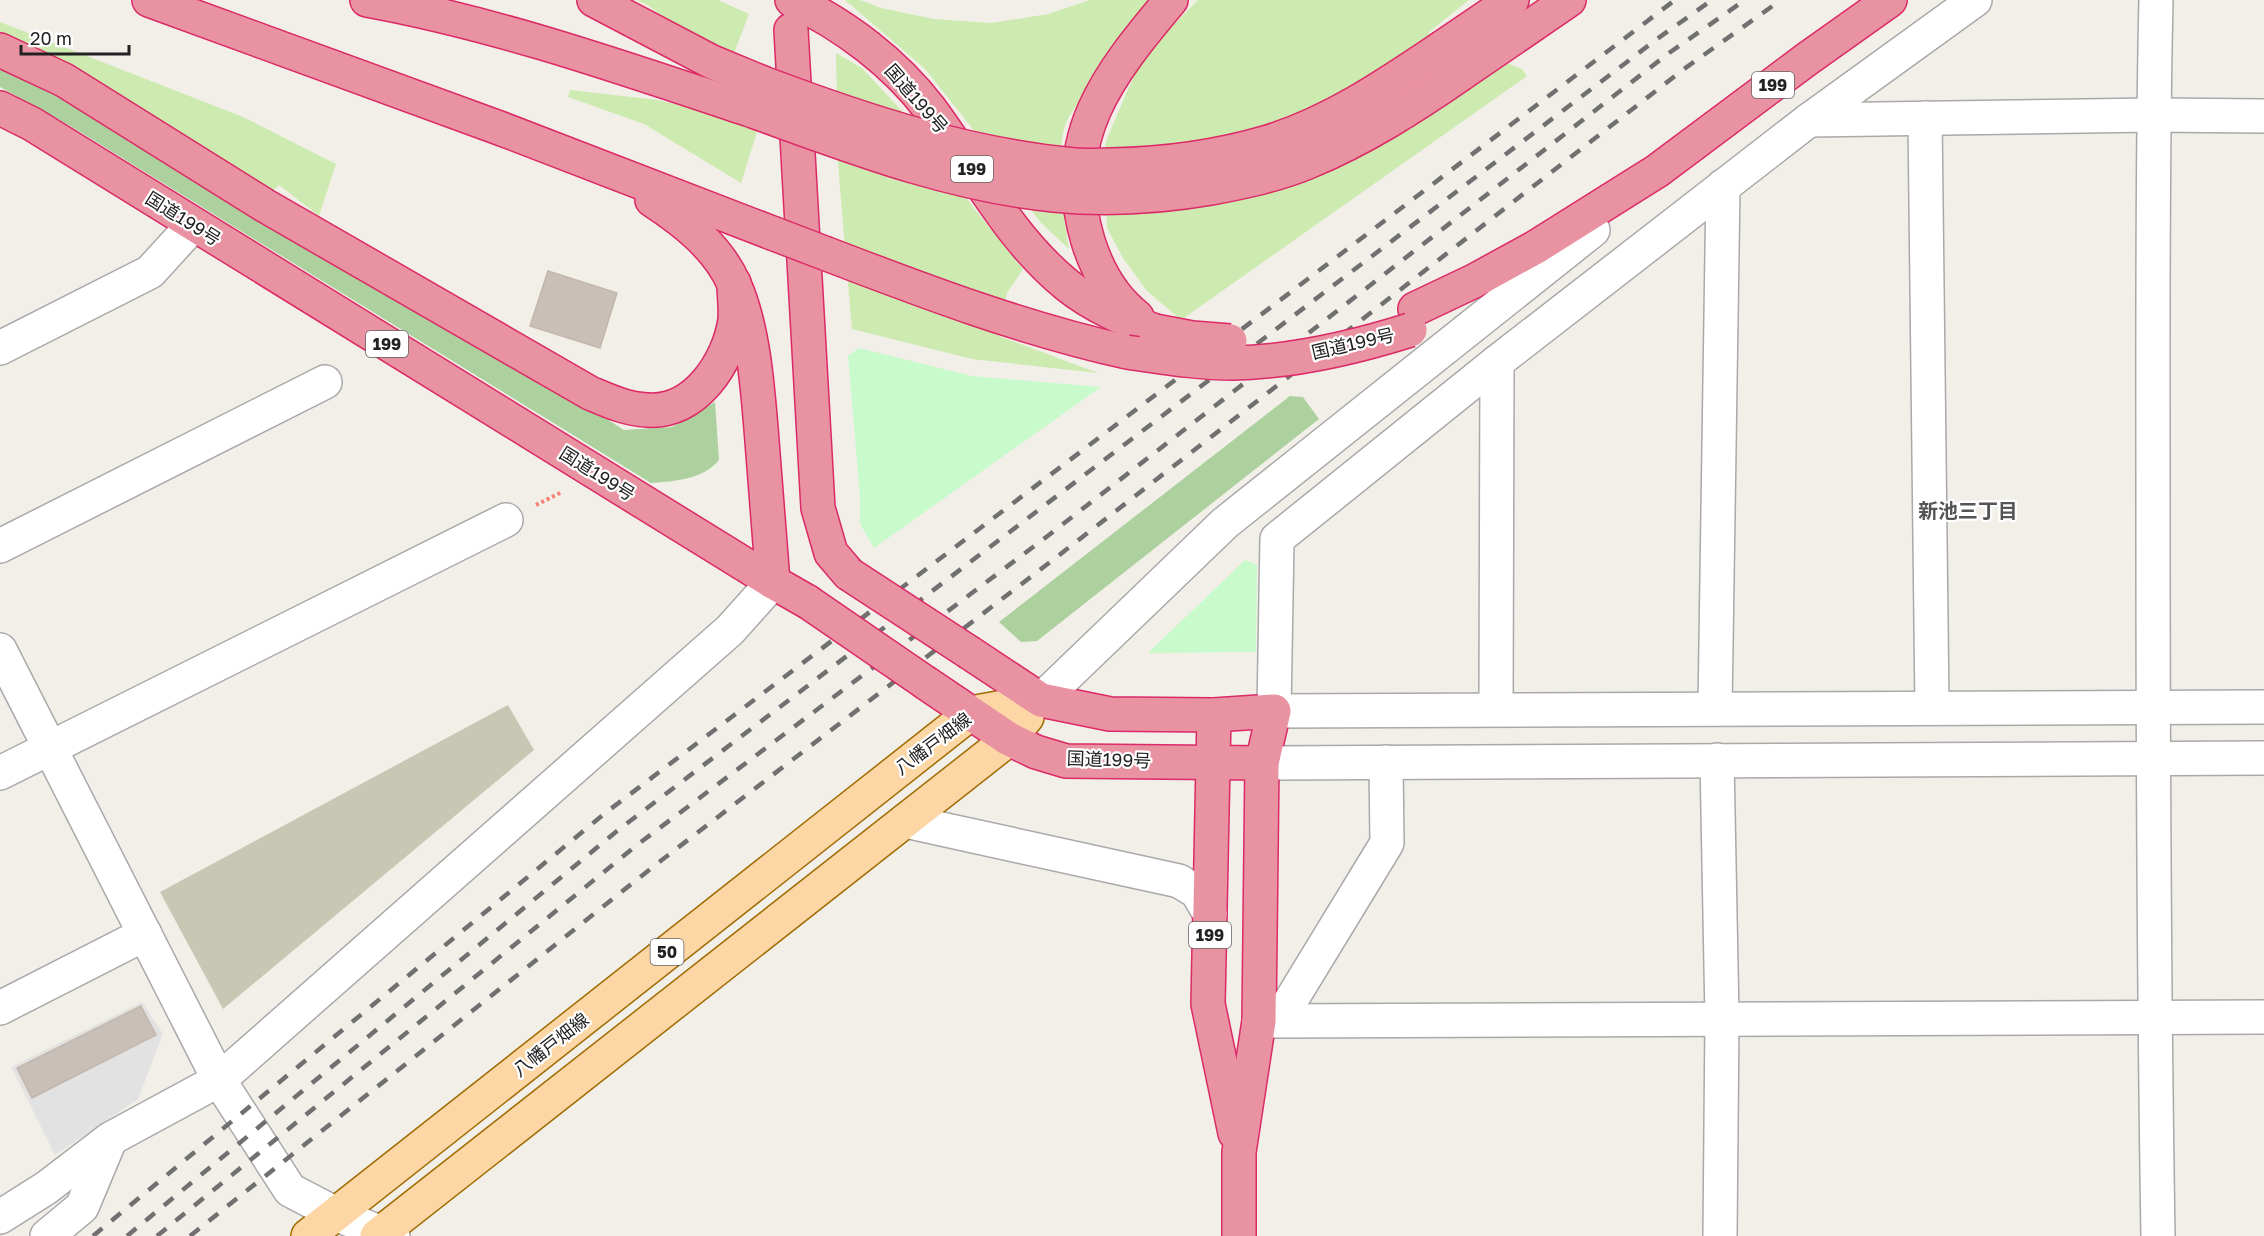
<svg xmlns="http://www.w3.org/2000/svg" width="2264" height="1236" font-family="'Golos Text','Noto Sans JP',sans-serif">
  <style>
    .construction { fill: #c7c7b4 }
    .grass { fill: #cdebb0 }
    .forest { fill: #add19e }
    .park { fill: #c8facc }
    .parking { fill: #e2e2e2 }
    .building { fill: #c7bfb8; stroke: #c4b6ab; stroke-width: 1.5 }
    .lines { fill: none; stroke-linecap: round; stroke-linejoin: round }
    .minor-casing { stroke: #a9a9a9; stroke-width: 36 }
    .major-casing { stroke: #a06b00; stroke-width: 36 }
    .highway-casing { stroke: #dc2a67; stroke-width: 36 }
    .path { stroke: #fa8072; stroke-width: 4; stroke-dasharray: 3 3; stroke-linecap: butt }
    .minor { stroke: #fff; stroke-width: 33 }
    .major { stroke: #fcd6a4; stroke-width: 33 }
    .highway { stroke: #e892a2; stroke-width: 33 }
    .rail { stroke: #707070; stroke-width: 4.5; stroke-dasharray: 12 12; stroke-linecap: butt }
    .highway-bridge-casing { stroke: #dc2a67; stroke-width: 36; stroke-linecap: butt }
    .highway-bridge { stroke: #e892a2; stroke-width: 33 }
    .labels { text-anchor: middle; stroke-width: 4.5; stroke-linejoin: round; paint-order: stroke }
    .shield { fill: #fff; stroke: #646464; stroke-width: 1.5 }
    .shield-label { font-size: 16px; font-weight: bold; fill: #222 }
    .street-label { font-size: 18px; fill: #222; stroke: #fff }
    .neighbourhood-label { font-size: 20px; font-weight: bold; fill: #555; stroke: #fff }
  </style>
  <rect width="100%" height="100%" fill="#f2efe9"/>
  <path class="construction" d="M508,705L534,750L223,1009L160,892Z"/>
  <g class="grass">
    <path d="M637,0H718L749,14L733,56L680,30L649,6Z"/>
    <path d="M845,0H860L881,8L934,19L992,23L1048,14L1090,0H1149C1122,33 1096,68 1076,106C1072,112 1067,119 1065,126C1055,158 1063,216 1069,249L1040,222L980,138L925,69Z"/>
    <path d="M1198,0H1469L1428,33L1522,69L1527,76L1181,320L1147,291L1123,258L1107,228L1103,158L1106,141L1135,73L1164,34Z"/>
    <path d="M0,22L243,117L336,164L319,216L279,185L268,196L0,39Z"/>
    <path d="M836,53L862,68L902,111L973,207L1023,269L1007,293L999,336L1098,373L972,359L852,329L838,164Z"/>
    <path d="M570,90L658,100L710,113L757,132L741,183L644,124L568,97Z"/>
  </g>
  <g class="forest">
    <path d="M0,69L62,98L416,297L624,430L672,427L715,402L719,460C702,480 675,481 651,483L72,127L0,87Z"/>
    <path d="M1290,396L1303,397L1319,419L1037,641L1021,642L999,622Z"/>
  </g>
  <g class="park">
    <path d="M859,348L972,376L1101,387L874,548L860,524V497L848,356Z"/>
    <path d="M1245,560L1257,565L1256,652L1148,653Z"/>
  </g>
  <path class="parking" d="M142,1002L163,1034L138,1099L55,1155L11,1067Z"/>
  <g class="building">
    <path d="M548,271L617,293L600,348L530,326Z"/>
    <path d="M141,1006L156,1035L32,1098L17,1068Z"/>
  </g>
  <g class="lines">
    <g class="minor-casing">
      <g id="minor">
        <path d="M1975,0L1809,120L1497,362L1277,539L1274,711L2264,707"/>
        <path d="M2156,0C2152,168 2153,335 2153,503C2153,747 2154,992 2158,1236"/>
        <path d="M1925,118L1932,707"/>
        <path d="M1809,120L2153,115L2264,116"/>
        <path d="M0,348L150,272L193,225"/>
        <path d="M0,546L325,382"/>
        <path d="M0,650L219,1080L290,1190L336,1214L381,1233L393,1236"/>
        <path d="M1041,700L1225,523L1593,230"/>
        <path d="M1715,708L1723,186"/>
        <path d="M1496,709L1497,362"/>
        <path d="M1717,760L1722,1018L1720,1236"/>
        <path d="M1262,763L2264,758"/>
        <path d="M0,773L506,520"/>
        <path d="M905,821L1179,881L1197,892L1210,914"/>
        <path d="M0,1008L145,934"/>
        <path d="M1279,1020L1387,843L1386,762"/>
        <path d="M1259,1021L2264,1017"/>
        <path d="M0,1217L46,1188L110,1139L219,1080L730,630L773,582"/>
        <path d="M47,1236L82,1207L110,1140"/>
      </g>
    </g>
    <g class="major-casing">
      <g id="major">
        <path d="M308,1236L971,713L1041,700"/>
        <path d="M377,1236L1009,739L1027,717"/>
      </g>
    </g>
    <g class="highway-casing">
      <g id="highway">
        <path d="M149,0L502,129L772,233"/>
        <path d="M367,0C499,24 626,69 753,111"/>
        <path d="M594,0L712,62L763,83"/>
        <path d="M792,0C845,25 895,63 930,109C974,168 1009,238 1067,285C1093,306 1124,319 1155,331"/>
        <path d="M791,30L818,508L831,553L849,574"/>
        <path d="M1443,47L1512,0"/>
        <path d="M0,50L64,80L264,205L590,393C609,401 626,409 647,410C695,414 729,362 735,320C736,308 734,295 734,283"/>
        <path d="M1461,74L1569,0"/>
        <path d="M0,108L32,124L773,582L808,602"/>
        <path d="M652,200C684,221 718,247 734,284C754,328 758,392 762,441C766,488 769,535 773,582"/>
        <path d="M827,254C926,292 1024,329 1127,352"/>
        <path d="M1415,309L1474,281L1536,247L1657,171L1807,59L1890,0"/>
        <path d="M1137,317C1113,298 1097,270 1088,241C1057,138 1108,75 1171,0"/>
        <path d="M970,653L1041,700L1110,714L1214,715L1274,711L1262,763L1259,1021L1239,1152V1236"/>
        <path d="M926,683L1009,739L1036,752L1066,761L1262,763"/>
        <path d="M1214,715L1208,1004L1235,1133"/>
      </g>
    </g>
    <path class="path" d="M536,505L562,492"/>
    <use href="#minor" class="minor"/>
    <use href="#major" class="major"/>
    <use href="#highway" class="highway"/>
    <g class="rail">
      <path d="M93,1236L604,814L1675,0"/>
      <path d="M127,1236L617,831L1657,39L1712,0"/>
      <path d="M157,1236L637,845L1045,538L1669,53L1745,0"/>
      <path d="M190,1236L654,866L1058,556L1684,69L1781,0"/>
    </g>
    <g class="highway-bridge-casing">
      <g id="highway-bridge">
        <path d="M763,83C864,121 967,155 1074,165C1086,166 1099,165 1111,165C1164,164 1217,157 1268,142C1331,123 1388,84 1443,47"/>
        <path d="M753,111C850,146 950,185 1054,195C1106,200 1159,197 1211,188C1243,182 1277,175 1308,162C1363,139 1412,108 1461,74"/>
        <path d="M772,233L827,254"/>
        <path d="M1155,331L1192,338L1230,341"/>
        <path d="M1127,352C1162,357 1197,363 1233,363C1293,362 1353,348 1410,330"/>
        <path d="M849,574L970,653"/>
        <path d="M808,602L926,683"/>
      </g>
    </g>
    <use href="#highway-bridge" class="highway-bridge"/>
  </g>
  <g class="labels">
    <g class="shield">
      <rect x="1752" y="72" width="42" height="26" rx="4.5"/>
      <rect x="951" y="156" width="42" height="26" rx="4.5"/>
      <rect x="366" y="331" width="42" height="26" rx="4.5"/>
      <rect x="1189" y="922" width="42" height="26" rx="4.5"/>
      <rect x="650.5" y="939" width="33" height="26" rx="4.5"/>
    </g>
    <g class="shield-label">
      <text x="1773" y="91">199</text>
      <text x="972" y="175">199</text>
      <text x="387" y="350">199</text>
      <text x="1210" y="941">199</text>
      <text x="667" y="958">50</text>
    </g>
    <g class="street-label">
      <text transform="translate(916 99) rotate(49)" y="6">国道199号</text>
      <text transform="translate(183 219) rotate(32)" y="6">国道199号</text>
      <text transform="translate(1353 344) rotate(-13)" y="6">国道199号</text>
      <text transform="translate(597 474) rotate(32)" y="6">国道199号</text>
      <text transform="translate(933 744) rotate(-37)" y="6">八幡戸畑線</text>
      <text transform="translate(1109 760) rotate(2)" y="6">国道199号</text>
      <text transform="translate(551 1045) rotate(-38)" y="6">八幡戸畑線</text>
    </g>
    <g class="neighbourhood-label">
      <text x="1968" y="518">新池三丁目</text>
    </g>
  </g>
  <path d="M21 45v9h108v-9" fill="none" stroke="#222222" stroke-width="3"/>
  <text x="30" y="45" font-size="18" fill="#222222" stroke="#ffffff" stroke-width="4.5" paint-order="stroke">20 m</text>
</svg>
